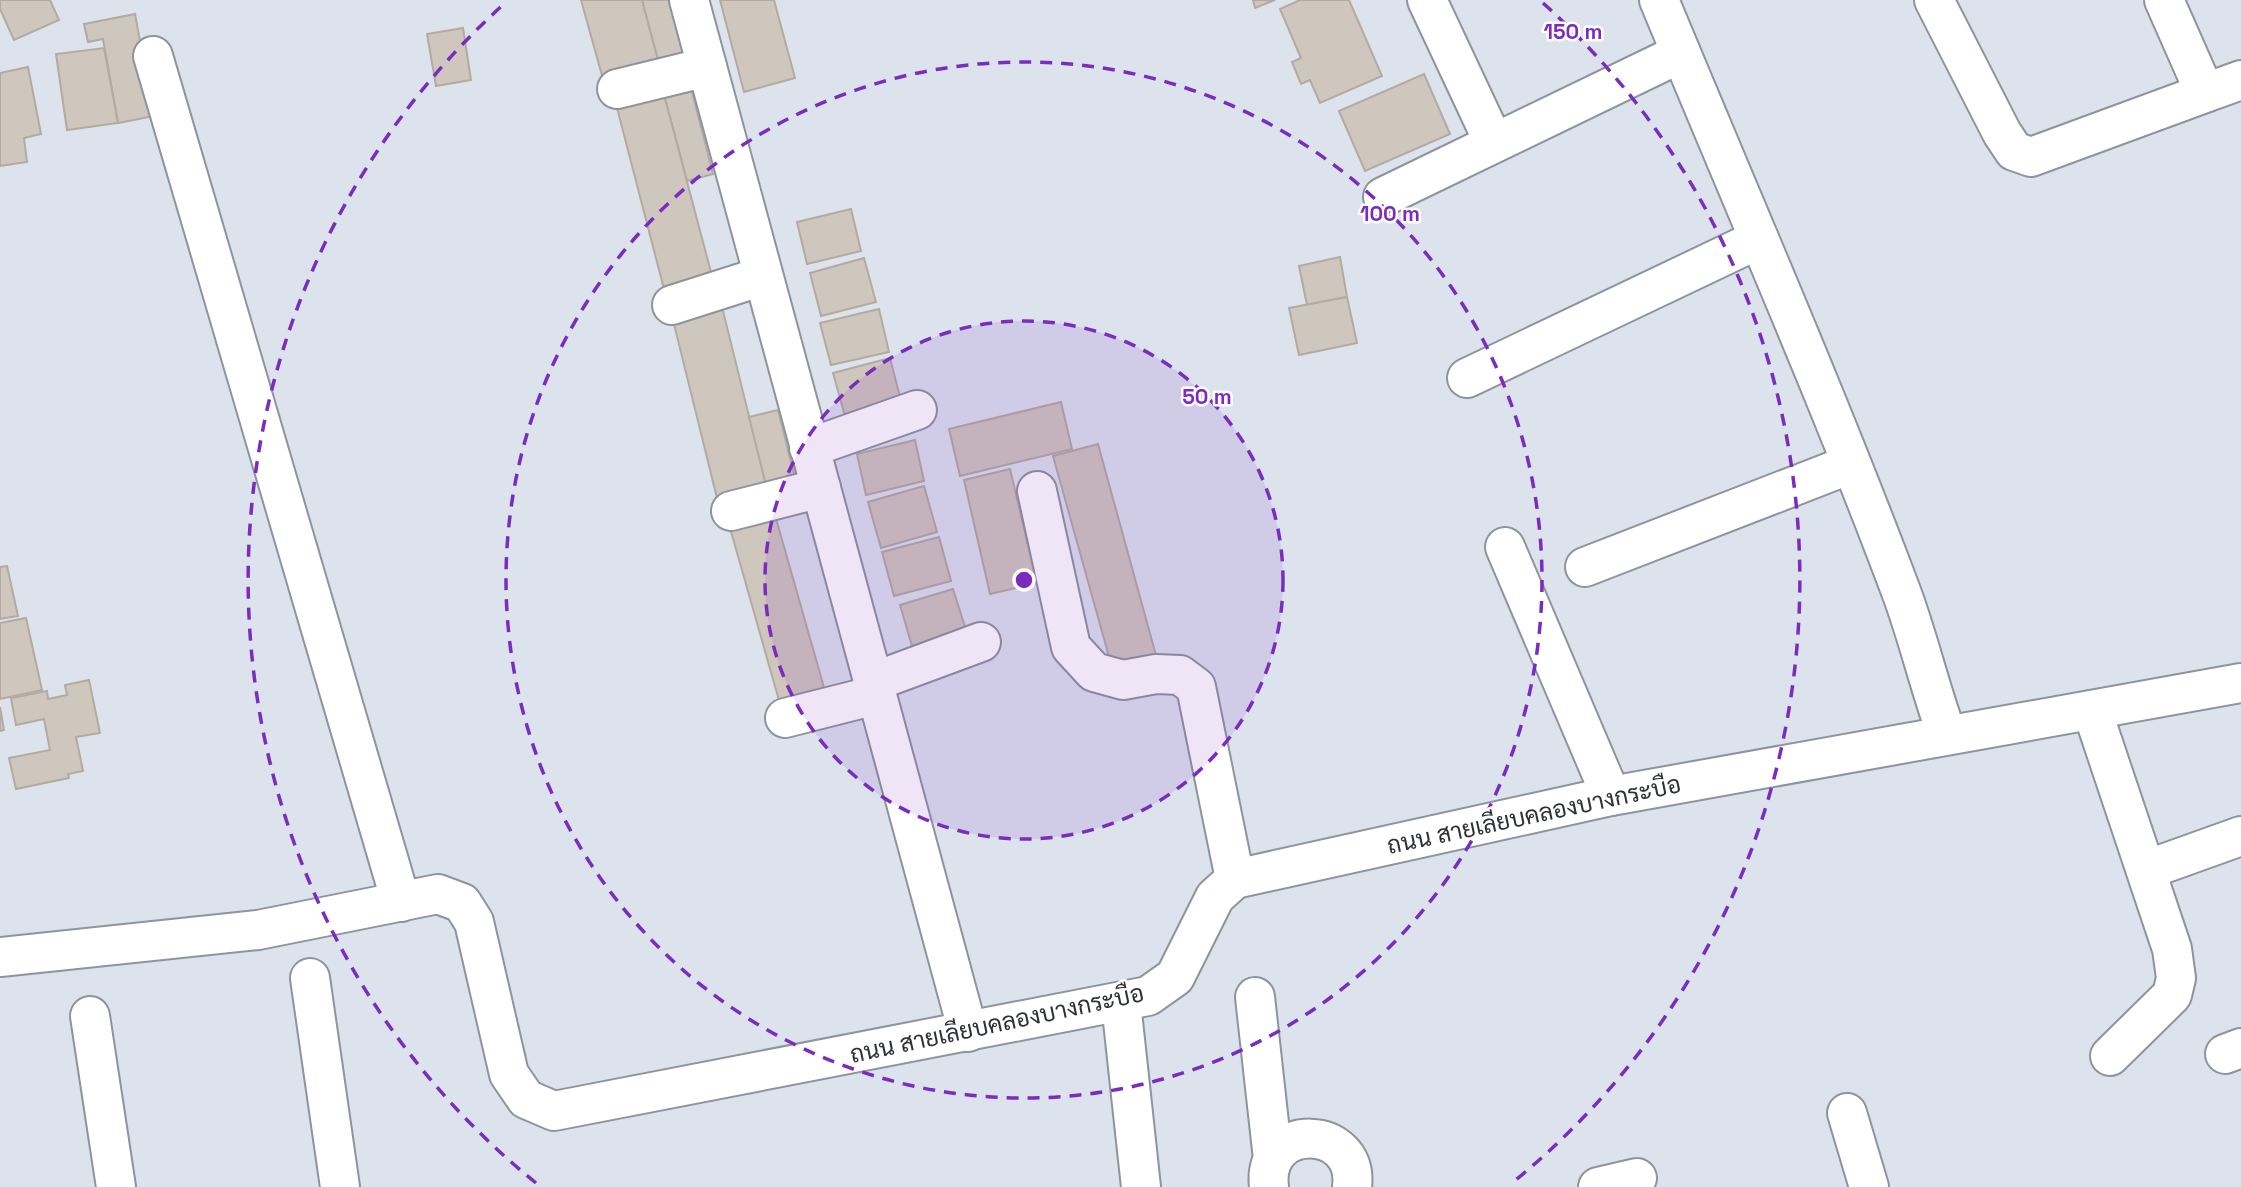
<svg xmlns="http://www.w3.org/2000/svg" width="2241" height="1187" font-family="'Space Grotesk',Sarabun,sans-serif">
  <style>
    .building { fill: #cfc6bd; stroke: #b3aaa2; stroke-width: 2 }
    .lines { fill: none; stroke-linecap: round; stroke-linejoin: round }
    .minor-casing { stroke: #8d949d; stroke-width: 42 }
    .minor { stroke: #fff; stroke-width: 38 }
    .ring { fill: none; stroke: #7b2cbf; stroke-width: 3.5; stroke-dasharray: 12 9 }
    .labels { text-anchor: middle; stroke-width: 5; stroke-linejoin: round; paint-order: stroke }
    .street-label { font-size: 24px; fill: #2e3135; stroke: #fff }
    .centre { fill: #7b2cbf; stroke: #fff; stroke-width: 3.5 }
    .ring-label { font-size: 21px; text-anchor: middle; font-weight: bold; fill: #7b2cbf; stroke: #fff; stroke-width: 5; stroke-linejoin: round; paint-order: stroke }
  </style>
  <rect width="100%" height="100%" fill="#dce3ed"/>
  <g class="building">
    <path d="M0,0H50L59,20L14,40L0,9Z"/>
    <path d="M581,0H642L659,63L603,79Z"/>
    <path d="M642,0H669L684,56L659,63Z"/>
    <path d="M720,0H774L795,78L744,92Z"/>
    <path d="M1253,0H1275L1255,8Z"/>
    <path d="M1300,0H1349L1382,76L1320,103L1310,80L1301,84L1292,62L1301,58L1280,9Z"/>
    <path d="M135,14L154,116L118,123L103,39L88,42L84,24Z"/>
    <path d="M463,28L471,80L436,86L427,34Z"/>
    <path d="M104,48L118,123L67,130L56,54Z"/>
    <path d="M28,67L41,134L24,138L27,162L0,166V73Z"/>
    <path d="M1424,74L1450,134L1365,171L1339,111Z"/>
    <path d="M690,84L713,174L687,181L663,91Z"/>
    <path d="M663,91L712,276L664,289L616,104Z"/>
    <path d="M851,209L861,251L807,264L797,222Z"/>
    <path d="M1340,257L1347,297L1307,305L1299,266Z"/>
    <path d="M864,258L876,302L821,316L810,273Z"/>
    <path d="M1347,297L1357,343L1299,355L1289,308Z"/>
    <path d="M722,307L766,485L717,498L673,320Z"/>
    <path d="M879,309L889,352L831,365L820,323Z"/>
    <path d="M890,358L902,405L846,420L833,373Z"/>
    <path d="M1061,402L1072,449L960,476L949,429Z"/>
    <path d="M778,410L795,478L766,485L749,417Z"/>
    <path d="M915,440L924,481L866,495L857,454Z"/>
    <path d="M1098,444L1157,659L1113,671L1053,456Z"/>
    <path d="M1010,469L1037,583L990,594L964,480Z"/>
    <path d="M924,486L937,532L881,548L868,502Z"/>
    <path d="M775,515L825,691L780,704L730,528Z"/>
    <path d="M939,537L951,581L894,596L882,552Z"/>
    <path d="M7,566L18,616L0,619V567Z"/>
    <path d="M953,589L966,630L912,646L900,605Z"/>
    <path d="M26,618L42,690L0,699V623Z"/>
    <path d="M89,680L100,733L76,737L83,771L68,774L69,778L16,789L9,758L50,750L44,719L16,725L11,698L47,691L48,699L67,695L65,685Z"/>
    <path d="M0,707L4,730L0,731Z"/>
  </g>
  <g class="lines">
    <g class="minor-casing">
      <g id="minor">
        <path d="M689,0L968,1032"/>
        <path d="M1427,0L1494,143"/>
        <path d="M1659,0C1741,198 1827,394 1902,594C1919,640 1930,689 1947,735"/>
        <path d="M1934,0L2002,133L2014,151L2031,157L2205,93L2164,0"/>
        <path d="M153,56L401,902"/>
        <path d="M617,89L707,67"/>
        <path d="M2205,93L2241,80"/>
        <path d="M1383,197L1681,53"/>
        <path d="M672,305L763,276"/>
        <path d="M1467,378L1759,239"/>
        <path d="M809,448L917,410"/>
        <path d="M1037,491L1071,647L1094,672L1123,680L1156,674L1180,675L1196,687L1235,879"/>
        <path d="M731,511L821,488"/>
        <path d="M1505,547L1611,796"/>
        <path d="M1585,567L1851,464"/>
        <path d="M873,682L981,642"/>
        <path d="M2092,710L2172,949L2176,978L2172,995L2110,1056"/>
        <path d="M785,718L876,695"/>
        <path d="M2160,865L2241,836"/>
        <path d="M0,957L258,930L438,894L462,903L474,922L509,1074L526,1099L554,1111L1148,996L1175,977L1215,897L1235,879L1611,796L2241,683"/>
        <path d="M310,978L340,1187"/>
        <path d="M1255,997L1273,1159"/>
        <path d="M1121,1003L1141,1187"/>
        <path d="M90,1016L116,1187"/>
        <path d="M2225,1054L2241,1048"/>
        <path d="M1847,1113L1869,1187"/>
        <path d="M1269,1187C1261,1121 1360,1124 1352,1187"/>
        <path d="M1598,1187L1637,1178"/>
      </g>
    </g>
    <use href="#minor" class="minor"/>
  </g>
  <circle cx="1024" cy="580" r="259" fill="#7b2cbf" fill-opacity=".12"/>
  <g class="ring">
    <circle cx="1024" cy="580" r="259"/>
    <circle cx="1024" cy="580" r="518"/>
    <path d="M536 1183A776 776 0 0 1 505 3M1543 3A776 776 0 0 1 1512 1183"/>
  </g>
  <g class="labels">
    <g class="street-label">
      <text transform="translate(1534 815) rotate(-12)" y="8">ถนน สายเลียบคลองบางกระบือ</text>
      <text transform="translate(997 1024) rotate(-12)" y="8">ถนน สายเลียบคลองบางกระบือ</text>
    </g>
  </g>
  <circle cx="1024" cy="580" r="10" class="centre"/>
  <g class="ring-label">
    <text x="1573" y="39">150 m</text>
    <text x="1390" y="221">100 m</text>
    <text x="1207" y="404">50 m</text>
  </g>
</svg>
